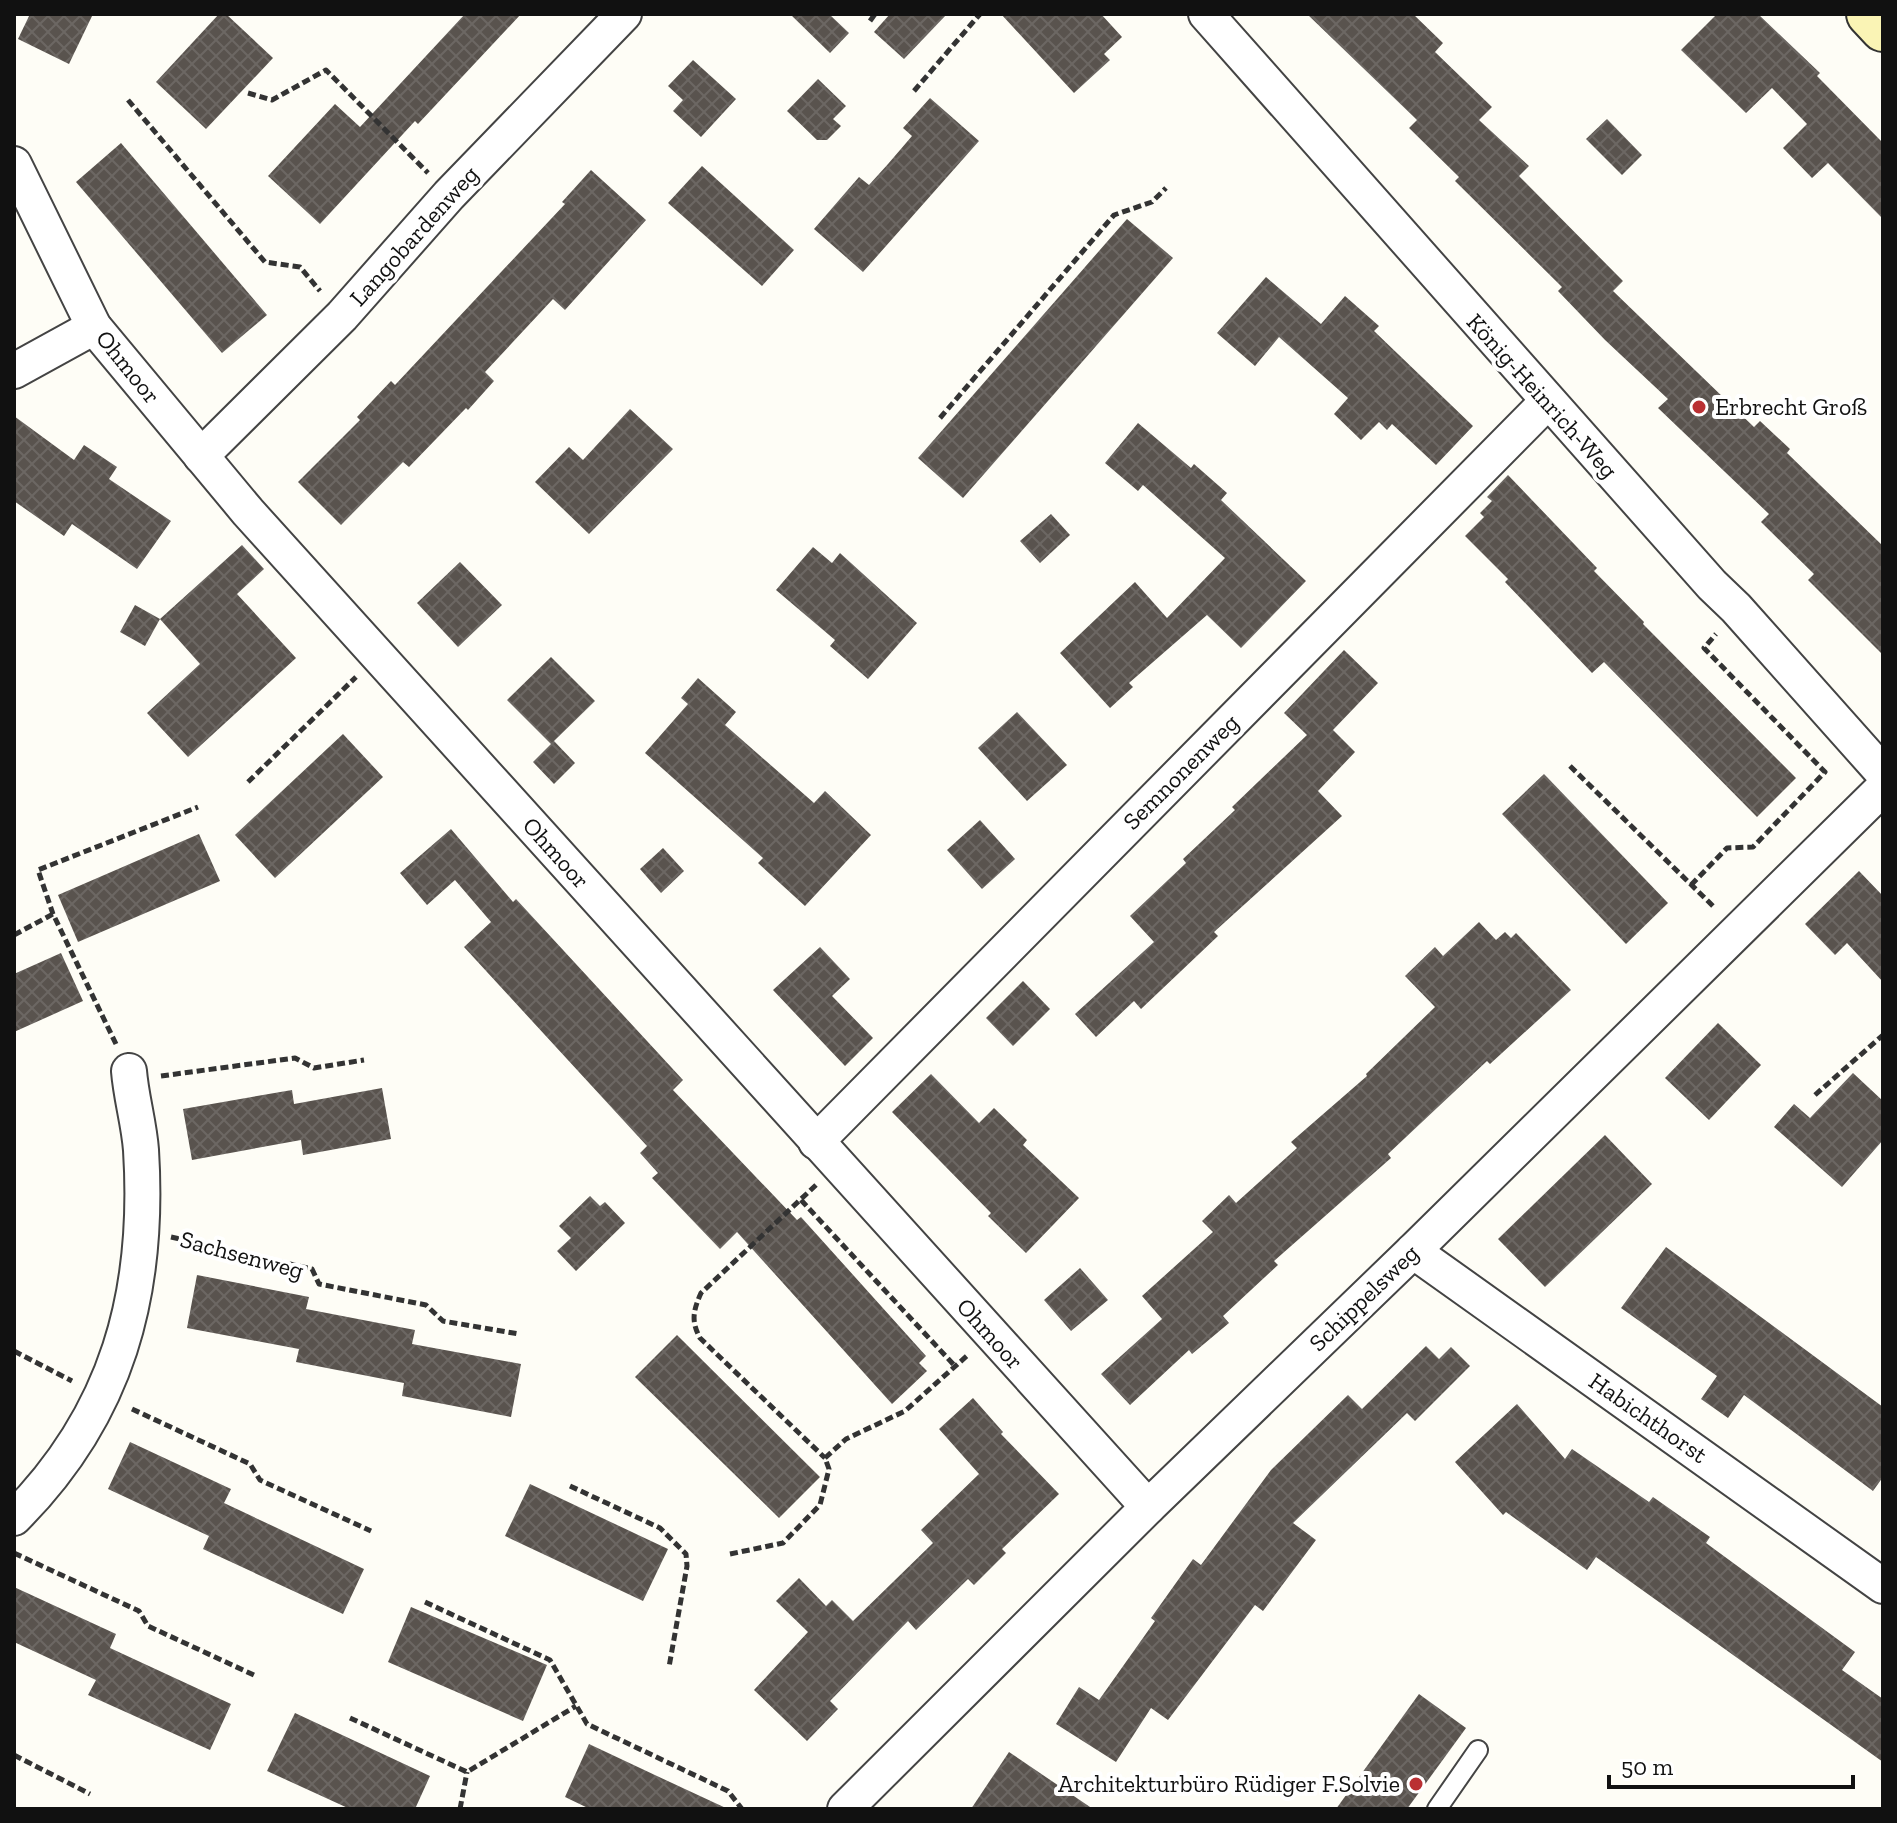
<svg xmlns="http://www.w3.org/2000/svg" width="1897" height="1823" font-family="'Zilla Slab',serif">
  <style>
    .building { fill: url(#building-cross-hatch) }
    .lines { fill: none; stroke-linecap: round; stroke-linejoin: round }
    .service-casing { stroke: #444; stroke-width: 22 }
    .minor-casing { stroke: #444; stroke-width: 38 }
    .secondary-casing { stroke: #333; stroke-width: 48 }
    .path { stroke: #333; stroke-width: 5; stroke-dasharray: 8 4; stroke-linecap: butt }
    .service { stroke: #fff; stroke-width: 18 }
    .minor { stroke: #fff; stroke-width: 34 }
    .secondary { stroke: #faf4b5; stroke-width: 44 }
    .poi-dot { fill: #ba3033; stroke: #fff; stroke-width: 3 }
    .labels { text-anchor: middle; stroke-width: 8; stroke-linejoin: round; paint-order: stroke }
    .street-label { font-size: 24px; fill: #111; stroke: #fff }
    .poi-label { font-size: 24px; fill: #111; stroke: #fff; text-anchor: start }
  </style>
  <defs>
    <pattern id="building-cross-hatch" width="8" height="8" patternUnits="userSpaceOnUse" patternTransform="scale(2)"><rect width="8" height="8" fill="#59534e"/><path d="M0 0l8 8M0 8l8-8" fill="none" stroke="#6c6763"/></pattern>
  </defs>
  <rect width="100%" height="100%" fill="#fefdf6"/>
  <g class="building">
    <path d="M30,14H93L69,64L18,39Z"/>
    <path d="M219,14H226L273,58L206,129L156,82Z"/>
    <path d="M465,14H521L418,124L415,121L320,224L268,176L335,104L360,127Z"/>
    <path d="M790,14H829L849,33L830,53Z"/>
    <path d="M890,14H947L904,59L874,32Z"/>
    <path d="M1001,14H1101L1122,37L1104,54L1110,60L1074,93Z"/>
    <path d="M1307,14H1413L1443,43L1435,52L1492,107L1479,120L1529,166L1519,176L1623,281L1613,291L1754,427L1760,421L1790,449L1787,453L1883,546V655L1808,580L1814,574L1761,522L1769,514L1658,408L1668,399L1605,340L1558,291L1562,287L1455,181L1459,177L1409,128L1417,120Z"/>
    <path d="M1717,14H1758L1820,73L1817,76L1883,143V219L1828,163L1812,178L1783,148L1807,124L1772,88L1746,113L1681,50Z"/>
    <path d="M693,60L736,99L701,137L673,111L683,100L668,86Z"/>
    <path d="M818,79L846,106L833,119L841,126L827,140H817L787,111Z"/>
    <path d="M930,98L979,141L863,272L814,229L859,177L869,185L888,164L912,136L903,128Z"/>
    <path d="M1607,119L1642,155L1622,175L1586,139Z"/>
    <path d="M121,143L267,315L222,353L76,182Z"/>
    <path d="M702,166L794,250L762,286L668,203Z"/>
    <path d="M591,170L646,220L565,310L553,299L485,372L494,381L468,410L466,408L409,467L403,462L341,525L298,482L360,420L357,417L391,381L395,385L565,204L562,202Z"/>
    <path d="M1127,219L1173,258L963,498L918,458Z"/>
    <path d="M1266,277L1321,324L1345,296L1379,326L1374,331L1473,426L1436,465L1392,424L1387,430L1379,422L1361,440L1334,414L1348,398L1279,337L1255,366L1217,333Z"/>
    <path d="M630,409L673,449L589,534L535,482L569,447L583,460Z"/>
    <path d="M14,416L74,460L84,445L117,467L109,479L171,521L137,569L72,524L64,536L14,501Z"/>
    <path d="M1138,423L1191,468L1194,464L1227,493L1221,500L1306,581L1241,648L1207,615L1129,683L1133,687L1110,708L1060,653L1135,582L1167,618L1225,558L1143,485L1138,491L1105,463Z"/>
    <path d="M1508,475L1597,568L1594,571L1644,622L1643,624L1796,778L1757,817L1604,662L1592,673L1505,582L1508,579L1465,536L1484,517L1480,513L1492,501L1487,497Z"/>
    <path d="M1051,514L1070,535L1040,563L1020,541Z"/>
    <path d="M242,545L264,569L237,594L296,658L188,757L147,713L200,664L160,619Z"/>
    <path d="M813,547L832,563L840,553L917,623L868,679L830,646L835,640L776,590Z"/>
    <path d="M460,562L502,605L458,647L417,603Z"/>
    <path d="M135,605L160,619L145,646L120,632Z"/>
    <path d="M1344,650L1378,683L1333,730L1355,752L1318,791L1342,816L1214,932L1218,936L1141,1009L1134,1001L1096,1037L1075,1014L1154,942L1130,916L1186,863L1183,859L1235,810L1232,807L1307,735L1284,713Z"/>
    <path d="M551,657L595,701L554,741L575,763L554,784L533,762L551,744L507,700Z"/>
    <path d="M698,678L736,712L725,725L814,803L825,791L871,835L805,906L758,863L763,858L645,753L688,704L681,698Z"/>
    <path d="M1017,712L1067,765L1027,801L978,748Z"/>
    <path d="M343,734L383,777L275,878L235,835Z"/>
    <path d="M1544,774L1668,903L1626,944L1502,814Z"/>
    <path d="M980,820L1015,859L982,889L947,850Z"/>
    <path d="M451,829L513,902L516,899L683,1080L673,1090L797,1220L801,1217L926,1356L919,1363L927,1371L892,1404L737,1232L720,1249L652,1178L658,1173L640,1153L647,1146L464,947L491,922L455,880L427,905L400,873Z"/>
    <path d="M199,834L220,881L78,942L58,895Z"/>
    <path d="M663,848L684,871L661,893L640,869Z"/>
    <path d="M1859,871L1883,896V982L1847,943L1835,955L1805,924Z"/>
    <path d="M1479,922L1496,940L1505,932L1511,938L1516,933L1571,990L1490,1064L1487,1061L1388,1154L1391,1158L1274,1261L1278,1265L1223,1316L1229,1323L1192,1354L1189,1350L1130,1405L1101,1374L1162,1319L1142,1296L1213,1232L1202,1221L1229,1195L1236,1203L1297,1148L1291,1142L1367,1076L1366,1074L1435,1007L1405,976L1435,947L1443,956Z"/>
    <path d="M820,947L850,979L832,996L873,1038L845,1066L773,990Z"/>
    <path d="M61,953L83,1001L14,1032V974Z"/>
    <path d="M1023,981L1050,1009L1013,1046L986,1018Z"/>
    <path d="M1718,1023L1761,1065L1709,1120L1665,1078Z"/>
    <path d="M1853,1073L1883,1101V1140L1842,1187L1774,1127L1794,1104L1810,1118Z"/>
    <path d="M931,1074L979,1123L994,1108L1027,1140L1023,1145L1079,1198L1026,1253L988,1216L991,1213L892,1112Z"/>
    <path d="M382,1088L391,1139L303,1155L301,1140L192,1160L183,1109L292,1090L294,1104Z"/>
    <path d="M1605,1135L1652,1184L1545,1287L1498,1239Z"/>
    <path d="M590,1196L600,1206L605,1202L625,1223L576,1271L557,1251L571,1238L559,1226Z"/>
    <path d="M1666,1247L1883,1407V1477L1873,1491L1744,1395L1728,1418L1701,1399L1717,1376L1621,1308Z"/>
    <path d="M1080,1268L1108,1300L1071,1331L1044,1300Z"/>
    <path d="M197,1275L309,1297L306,1309L415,1330L412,1344L521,1364L511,1417L402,1396L404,1383L296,1362L299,1349L187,1328Z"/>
    <path d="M677,1335L820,1477L779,1518L635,1377Z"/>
    <path d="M1426,1346L1439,1359L1451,1347L1470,1366L1415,1421L1407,1413L1293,1523L1316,1540L1263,1611L1255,1605L1168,1720L1151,1708L1116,1762L1056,1724L1079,1687L1099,1700L1155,1621L1151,1618L1193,1559L1201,1565L1271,1470L1348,1395L1362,1409Z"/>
    <path d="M973,1398L1003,1432L1001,1434L1059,1494L1002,1549L1006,1553L974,1585L968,1579L916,1630L908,1621L830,1701L838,1709L807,1741L754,1690L808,1632L776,1601L799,1578L826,1606L832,1600L853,1621L933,1543L921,1530L979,1474L939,1429Z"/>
    <path d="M1517,1404L1565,1459L1572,1449L1649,1502L1653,1497L1710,1537L1706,1543L1855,1652L1842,1670L1883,1699V1762L1596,1557L1587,1570L1506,1512L1503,1515L1455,1462Z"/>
    <path d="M130,1442L231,1489L224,1503L364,1569L343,1614L203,1549L209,1536L108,1489Z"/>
    <path d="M530,1484L668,1549L643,1601L505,1536Z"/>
    <path d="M14,1587L116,1634L110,1648L231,1704L210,1750L88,1695L96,1680L14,1642Z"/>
    <path d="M411,1607L547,1665L523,1721L388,1662Z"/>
    <path d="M1419,1694L1466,1728L1407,1809H1336Z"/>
    <path d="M295,1713L430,1776L415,1809H350L267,1771Z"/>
    <path d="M589,1744L657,1776L728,1809H590L565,1797Z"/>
    <path d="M1009,1752L1093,1809H971Z"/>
  </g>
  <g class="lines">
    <g class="service-casing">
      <path id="service" d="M1437,1809L1478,1750"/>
    </g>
    <g class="minor-casing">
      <g id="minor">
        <path d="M1206,14L1712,585L1736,608L1883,773"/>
        <path d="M14,164L94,327L248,512L1148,1507"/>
        <path d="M14,371L94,327"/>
        <path d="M201,456L342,316L449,195L624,14"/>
        <path d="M816,1142L1547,402"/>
        <path d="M1413,1251L1883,1586"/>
        <path d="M14,1518C118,1414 150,1293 141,1150C139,1123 131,1097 129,1071"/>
        <path d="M845,1809L1148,1507L1413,1251L1883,788"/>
      </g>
    </g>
    <g class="secondary-casing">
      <path id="secondary" d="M1869,14L1883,29"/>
    </g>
    <g class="path">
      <path d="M870,21L875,14"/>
      <path d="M914,91L980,14"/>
      <path d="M248,93L272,100L326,70L428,173"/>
      <path d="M128,100L265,262L300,267L320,291"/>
      <path d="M940,418L1114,215L1152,202L1166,188"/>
      <path d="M1570,766L1715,908"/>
      <path d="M248,782L356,677"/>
      <path d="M1691,885L1727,848L1753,847L1825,772L1704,648L1716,634"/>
      <path d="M14,935L53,914"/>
      <path d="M116,1044L53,914L38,870L198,807"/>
      <path d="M161,1076L295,1058L314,1068L364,1060"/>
      <path d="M1815,1095L1883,1035"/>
      <path d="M816,1185L701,1293C693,1311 691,1321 700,1338L825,1458"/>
      <path d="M801,1200L954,1365"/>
      <path d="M171,1237L312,1269L319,1284L426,1305L443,1321L519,1334"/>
      <path d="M14,1351L72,1381"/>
      <path d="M132,1409L250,1464L260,1480L371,1531"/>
      <path d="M570,1486L660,1528L686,1554L687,1566L669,1667"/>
      <path d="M14,1553L139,1611L148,1626L256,1676"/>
      <path d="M730,1554L783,1543L820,1505L829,1469L825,1458L846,1439L905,1411L969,1354"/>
      <path d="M425,1602L550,1660L587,1724L728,1791L742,1809"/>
      <path d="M350,1718L467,1772L576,1706"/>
      <path d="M14,1755L90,1794"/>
      <path d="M460,1809L467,1772"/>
    </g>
    <use href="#service" class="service"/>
    <use href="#minor" class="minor"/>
    <use href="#secondary" class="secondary"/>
  </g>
  <g class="poi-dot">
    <circle cx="1699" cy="407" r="8"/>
    <circle cx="1416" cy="1784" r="8"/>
  </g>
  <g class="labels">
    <g class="street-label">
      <text transform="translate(414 236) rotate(-48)" y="8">Langobardenweg</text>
      <text transform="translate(128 367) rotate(51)" y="8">Ohmoor</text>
      <text transform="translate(1542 396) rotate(48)" y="8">König-Heinrich-Weg</text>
      <text transform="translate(1181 772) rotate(-45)" y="8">Semnonenweg</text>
      <text transform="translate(556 853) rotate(48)" y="8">Ohmoor</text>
      <text transform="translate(242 1255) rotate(15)" y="8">Sachsenweg</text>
      <text transform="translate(1364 1298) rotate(-44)" y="8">Schippelsweg</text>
      <text transform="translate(990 1334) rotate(48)" y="8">Ohmoor</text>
      <text transform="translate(1648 1418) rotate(35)" y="8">Habichthorst</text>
    </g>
    <g class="poi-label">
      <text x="1715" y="415">Erbrecht Groß</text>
      <text x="1400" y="1792" text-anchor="end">Architekturbüro Rüdiger F.Solvie</text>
    </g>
  </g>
  <rect width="1897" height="1823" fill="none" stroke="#111111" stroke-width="32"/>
  <path d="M1609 1775v12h244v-12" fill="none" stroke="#111111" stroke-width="4"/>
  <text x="1621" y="1775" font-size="24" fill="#111111" stroke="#ffffff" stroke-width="6" paint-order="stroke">50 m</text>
</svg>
